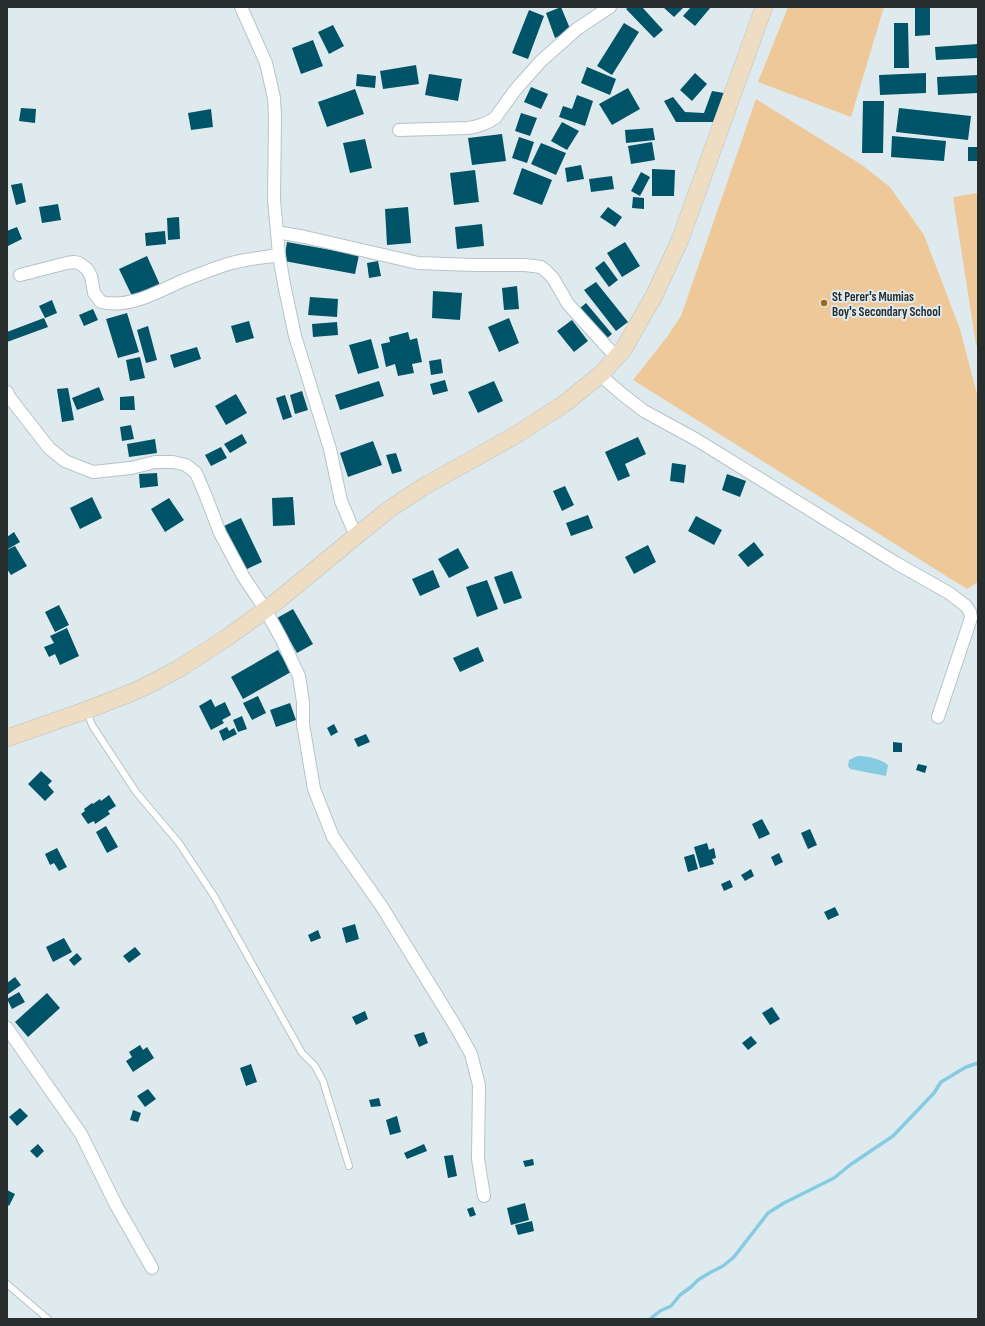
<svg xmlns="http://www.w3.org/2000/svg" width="985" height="1326" font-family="'Sofia Sans Condensed',sans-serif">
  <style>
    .green { fill: #efc899 }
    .water { fill: #87cbe2 }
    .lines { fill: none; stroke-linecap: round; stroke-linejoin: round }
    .stream { stroke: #87cbe2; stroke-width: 3.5 }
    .building { fill: #015468 }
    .lane-casing { stroke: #b7c3c7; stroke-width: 8 }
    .street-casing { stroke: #b7c3c7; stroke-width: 14 }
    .secondary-casing { stroke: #b7c3c7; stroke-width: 18 }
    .lane { stroke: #fff; stroke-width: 6 }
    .street { stroke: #fff; stroke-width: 12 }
    .secondary { stroke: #eedcc3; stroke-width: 17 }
    .poi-dot { fill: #9c691e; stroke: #deeaee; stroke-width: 1.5 }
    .labels { text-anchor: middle; stroke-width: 4; stroke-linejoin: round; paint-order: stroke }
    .poi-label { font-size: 13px; font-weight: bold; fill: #282d2e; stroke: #deeaee; text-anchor: start }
  </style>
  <rect width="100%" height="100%" fill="#deeaee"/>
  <g class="green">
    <path d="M788,7H884L851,117L758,82Z"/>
    <path d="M756,99L862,165L890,187L924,235L960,329L978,398V582L967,589L633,380L667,337L681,316Z"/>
    <path d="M978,193V345H976L953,197Z"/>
  </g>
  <path class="water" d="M857,756C867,756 881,759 888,765L886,776L850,769L848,766L849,760Z"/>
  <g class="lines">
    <path class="stream" d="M650,1319L660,1311L671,1306L680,1295L691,1287L698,1280L711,1272L723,1266L734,1257L768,1213L784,1203L834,1178L850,1165L893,1136L934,1093L941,1082L966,1067L978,1063"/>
  </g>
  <g class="building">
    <path d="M561,7L571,31L555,38L546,13Z"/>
    <path d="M629,7H642L663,30L654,38L626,9Z"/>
    <path d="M663,7H684L674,17Z"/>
    <path d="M691,7H711L695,26L683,16Z"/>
    <path d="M915,7H930V35L915,36Z"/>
    <path d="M529,10L544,16L528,59L512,53Z"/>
    <path d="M624,23L639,32L612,75L597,66Z"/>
    <path d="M894,23H908L909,68H894Z"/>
    <path d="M333,25L344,46L329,54L318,32Z"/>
    <path d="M313,40L323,66L301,74L292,48Z"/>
    <path d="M978,44V58L936,60L935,47Z"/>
    <path d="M416,65L419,84L383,89L380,71Z"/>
    <path d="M587,67L616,79L610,95L581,83Z"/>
    <path d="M695,73L707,84L692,101L680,90Z"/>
    <path d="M926,73V93L880,95L879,75Z"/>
    <path d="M357,74L376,76L375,88L356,86Z"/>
    <path d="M429,74L462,79L458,101L425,95Z"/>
    <path d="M978,75V93L938,95L937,77Z"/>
    <path d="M531,87L548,94L541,109L524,102Z"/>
    <path d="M628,88L640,109L612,125L599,104Z"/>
    <path d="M355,89L364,114L327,127L318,102Z"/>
    <path d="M712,91L724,93L713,122H676L664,101L673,97L685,112L704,113Z"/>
    <path d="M577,95L593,101L585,126L559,117L563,106L572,109Z"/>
    <path d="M863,101H884L883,153H862Z"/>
    <path d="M21,108L36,109L35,123L19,121Z"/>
    <path d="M899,108L971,116L968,140L896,132Z"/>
    <path d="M211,109L213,127L191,130L188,113Z"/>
    <path d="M521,113L537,118L530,136L515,131Z"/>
    <path d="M562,122L579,131L567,150L551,141Z"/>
    <path d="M653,128L655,140L626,143L625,130Z"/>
    <path d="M502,134L506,161L472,165L468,138Z"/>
    <path d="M892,136L946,141L944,161L891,157Z"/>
    <path d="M519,137L534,142L527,163L512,158Z"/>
    <path d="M365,139L372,168L350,173L343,143Z"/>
    <path d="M652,142L655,160L631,164L628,146Z"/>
    <path d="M541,143L566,153L556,175L531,164Z"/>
    <rect x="968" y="147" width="9" height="14"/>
    <path d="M581,165L584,179L567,182L565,168Z"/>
    <path d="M522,168L552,180L542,205L513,194Z"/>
    <path d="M652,169L675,170L674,196H652Z"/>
    <path d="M475,170L479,202L454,205L450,173Z"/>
    <path d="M641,172L650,177L640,196L631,191Z"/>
    <path d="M612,176L614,189L591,192L589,179Z"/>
    <path d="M22,183L26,202L16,205L11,185Z"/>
    <path d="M633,197L644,198V209L632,208Z"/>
    <path d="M58,204L61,220L42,223L39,207Z"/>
    <path d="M408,207L411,243L387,245L385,209Z"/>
    <path d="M608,207L622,217L615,227L600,217Z"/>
    <path d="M179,217L180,239L168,240L167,218Z"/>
    <path d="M482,224L484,246L457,249L455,227Z"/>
    <path d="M17,227L22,239L8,246L7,231Z"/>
    <path d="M165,231L166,244L146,246L145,233Z"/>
    <path d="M287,242L359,255L355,274L284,261Z"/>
    <path d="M625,242L640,266L622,277L607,253Z"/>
    <path d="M147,256L160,285L133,298L119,269Z"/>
    <path d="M378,261L381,276L369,278L367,263Z"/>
    <path d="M604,261L618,280L609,287L595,268Z"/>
    <path d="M596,282L628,322L616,331L584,290Z"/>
    <path d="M517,286L519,309L504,310L502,288Z"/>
    <path d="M433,291L462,293L460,320L432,318Z"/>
    <path d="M310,297L338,299L337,317L308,315Z"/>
    <path d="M52,300L57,313L45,318L39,306Z"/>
    <path d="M586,303L612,334L605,340L579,309Z"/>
    <path d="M93,309L98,320L84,326L79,315Z"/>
    <path d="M127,313L139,352L118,358L106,319Z"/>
    <path d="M44,318L48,327L7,342V332Z"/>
    <path d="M509,318L519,343L499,352L488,327Z"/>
    <path d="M572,320L588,341L574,352L557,331Z"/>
    <path d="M249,321L254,338L236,343L231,326Z"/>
    <path d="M337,322L338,335L313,337L312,324Z"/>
    <path d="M148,326L157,360L146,363L137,330Z"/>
    <path d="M408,332L410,340L417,338L422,362L412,364L414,373L398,376L395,364L386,367L381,344L390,342L389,337Z"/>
    <path d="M371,339L379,368L358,374L349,345Z"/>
    <path d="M197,347L201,359L174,368L170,355Z"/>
    <path d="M140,357L145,378L130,381L126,360Z"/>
    <path d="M441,359L443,373L431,375L429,361Z"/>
    <path d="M445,380L448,391L433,395L430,384Z"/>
    <path d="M379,381L384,396L340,410L335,395Z"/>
    <path d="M494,381L503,401L478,413L468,392Z"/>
    <path d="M99,387L104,400L77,410L72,398Z"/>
    <path d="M68,388L74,420L62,422L57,389Z"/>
    <path d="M302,391L308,410L295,414L290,395Z"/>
    <path d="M236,394L247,413L226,425L215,406Z"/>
    <path d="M285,395L292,417L283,420L276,398Z"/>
    <path d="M134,396L135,410H120V397Z"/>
    <path d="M131,425L134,439L122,441L120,427Z"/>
    <path d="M242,434L247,443L230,453L224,444Z"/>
    <path d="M638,437L646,454L625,464L630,476L618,481L605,452Z"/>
    <path d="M155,439L157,453L129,457L127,444Z"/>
    <path d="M373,441L382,465L348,477L340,453Z"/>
    <path d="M221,447L227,458L211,466L205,455Z"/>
    <path d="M396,453L402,471L392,474L386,455Z"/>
    <path d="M672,463L686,465L684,483L670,481Z"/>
    <path d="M157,473L158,486L140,488L139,474Z"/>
    <path d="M727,474L746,481L740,497L722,490Z"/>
    <path d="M565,486L574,505L562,511L553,491Z"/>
    <path d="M92,497L102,518L80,529L70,508Z"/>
    <path d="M293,497L295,525L273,526L272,498Z"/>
    <path d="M169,498L184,520L165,532L151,509Z"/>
    <path d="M588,515L593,528L571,536L566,523Z"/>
    <path d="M696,516L722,530L714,545L688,531Z"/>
    <path d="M241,518L262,562L245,570L224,526Z"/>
    <path d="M14,532L20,542L8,549L7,547V537Z"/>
    <path d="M754,542L764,555L748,567L738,555Z"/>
    <path d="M648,545L656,562L634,574L625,557Z"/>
    <path d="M15,546L27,566L11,575L7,569V550Z"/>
    <path d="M458,548L469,568L449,578L438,559Z"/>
    <path d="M433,570L440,587L420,596L412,579Z"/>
    <path d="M512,571L522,598L504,604L494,577Z"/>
    <path d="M487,580L498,609L477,617L466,587Z"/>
    <path d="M59,605L69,625L55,632L45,612Z"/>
    <path d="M293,609L313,644L297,653L277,618Z"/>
    <path d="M67,628L79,656L60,665L55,654L49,657L44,647L54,643L50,636Z"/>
    <path d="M478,647L484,661L460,672L453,658Z"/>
    <path d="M278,650L291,672L243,699L231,677Z"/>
    <path d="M258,696L266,713L252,720L243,703Z"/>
    <path d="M211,699L215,707L225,702L231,715L222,720L224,723L211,730L199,706Z"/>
    <path d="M290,703L296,720L276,727L270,710Z"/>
    <path d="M242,716L247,729L238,732L233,720Z"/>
    <path d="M334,724L338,732L331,736L327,728Z"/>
    <path d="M227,727L229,731L234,728L237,734L223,741L219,731Z"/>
    <path d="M366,734L370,742L358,747L354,739Z"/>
    <path d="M893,742L902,743V752H893Z"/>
    <path d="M918,764L927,766L925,773L916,770Z"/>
    <path d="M41,771L52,781L48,785L54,792L45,801L28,784Z"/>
    <path d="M109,795L116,806L108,811L110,814L95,824L94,821L88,824L81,814L85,811L84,809L92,803L93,804L100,799L101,801Z"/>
    <path d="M762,819L770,834L759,839L752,824Z"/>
    <path d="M106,826L118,847L107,853L96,832Z"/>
    <path d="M810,829L817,845L808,849L801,833Z"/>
    <path d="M707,843L709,850L714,848L716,858L712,859L714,864L700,868L694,847Z"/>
    <path d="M57,848L67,867L59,871L54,863L50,865L45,854Z"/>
    <path d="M779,853L783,862L775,866L771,857Z"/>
    <path d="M694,854L698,869L688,872L684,857Z"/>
    <path d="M751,869L754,876L745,881L741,875Z"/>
    <path d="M730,880L733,887L724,891L721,884Z"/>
    <path d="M835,907L839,915L828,920L824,912Z"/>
    <path d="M355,924L359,939L346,943L342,928Z"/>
    <path d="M318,930L321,938L311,942L308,935Z"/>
    <path d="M64,938L72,952L53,962L46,947Z"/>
    <path d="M135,947L141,954L129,963L123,956Z"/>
    <path d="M77,953L82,959L74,966L69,960Z"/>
    <path d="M15,977L21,985L7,995V983Z"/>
    <path d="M19,992L25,1002L12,1009L7,999Z"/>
    <path d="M47,993L60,1008L28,1037L15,1022Z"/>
    <path d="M772,1007L780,1019L770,1025L762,1013Z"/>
    <path d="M365,1011L368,1019L356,1025L352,1017Z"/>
    <path d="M424,1032L428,1043L419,1047L414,1035Z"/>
    <path d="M751,1036L757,1043L748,1050L742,1043Z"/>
    <path d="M140,1045L143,1050L147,1047L154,1058L133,1072L126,1061L132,1057L129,1052Z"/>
    <path d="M251,1064L257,1082L246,1086L240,1068Z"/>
    <path d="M148,1089L156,1099L145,1107L137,1096Z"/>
    <path d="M379,1098L381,1106L371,1107L369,1100Z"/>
    <path d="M20,1108L28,1116L17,1126L9,1117Z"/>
    <path d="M133,1110L141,1113L138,1122L130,1120Z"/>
    <path d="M397,1116L401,1132L390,1135L386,1120Z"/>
    <path d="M38,1144L44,1151L37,1158L30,1151Z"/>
    <path d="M424,1144L427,1151L407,1159L404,1153Z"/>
    <path d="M453,1155L457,1176L448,1178L444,1156Z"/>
    <path d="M533,1159L534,1165L525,1167L523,1161Z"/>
    <path d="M7,1190L15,1194L9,1206L7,1204Z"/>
    <path d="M525,1203L529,1220L511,1225L507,1208Z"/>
    <path d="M473,1207L476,1215L470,1217L467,1209Z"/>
    <path d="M532,1221L534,1231L518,1235L515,1225Z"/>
  </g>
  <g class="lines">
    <g class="lane-casing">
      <g id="lane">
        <path d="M87,712L92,725L136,792L179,843L214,896L302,1053L315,1066L323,1081L349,1166"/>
        <path d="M7,1284L48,1319"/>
      </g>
    </g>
    <g class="street-casing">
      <g id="street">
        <path d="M241,7L266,63L274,98L275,117L274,200L277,232L279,255L284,284L295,336L330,449L341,501L356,536"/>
        <path d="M399,130L467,128C478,127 486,124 495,118L516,89L541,61L577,29L610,7"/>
        <path d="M277,232L305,237L418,263L474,265H525L541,267L545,270L553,278L568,304L616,357"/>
        <path d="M20,275L67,263L74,262L79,263L87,269L91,276L94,293L101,302C129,309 157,292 182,281C197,275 212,269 228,264C244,259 262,258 279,255"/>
        <path d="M600,375L622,394L644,411L697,440L896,563L949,593L966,606L970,612L971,618L938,717"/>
        <path d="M7,392L10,398L49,448L65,461L93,472L131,468L155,462H173L186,465L196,473L205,494L220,533L243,576L265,609L281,638L299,676L303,702V724L314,789L333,837L382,907L456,1027L471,1054L479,1085L478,1159L484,1196"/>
        <path d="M7,1028L81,1134L116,1205L152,1268"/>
      </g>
    </g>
    <g class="secondary-casing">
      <path id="secondary" d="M7,738L87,710L133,692L150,684L180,668L228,637L276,602L356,536L391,508L423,487L514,436L564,404L600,375L623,350L654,296L680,240L764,7"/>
    </g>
    <use href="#lane" class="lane"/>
    <use href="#street" class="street"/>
    <use href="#secondary" class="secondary"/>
  </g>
  <circle class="poi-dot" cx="824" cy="303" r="4"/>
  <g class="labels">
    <g class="poi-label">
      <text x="832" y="301">St Perer's Mumias<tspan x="832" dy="15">Boy's Secondary School</tspan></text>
    </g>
  </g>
  <rect width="985" height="1326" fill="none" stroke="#282d2e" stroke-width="16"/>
</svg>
